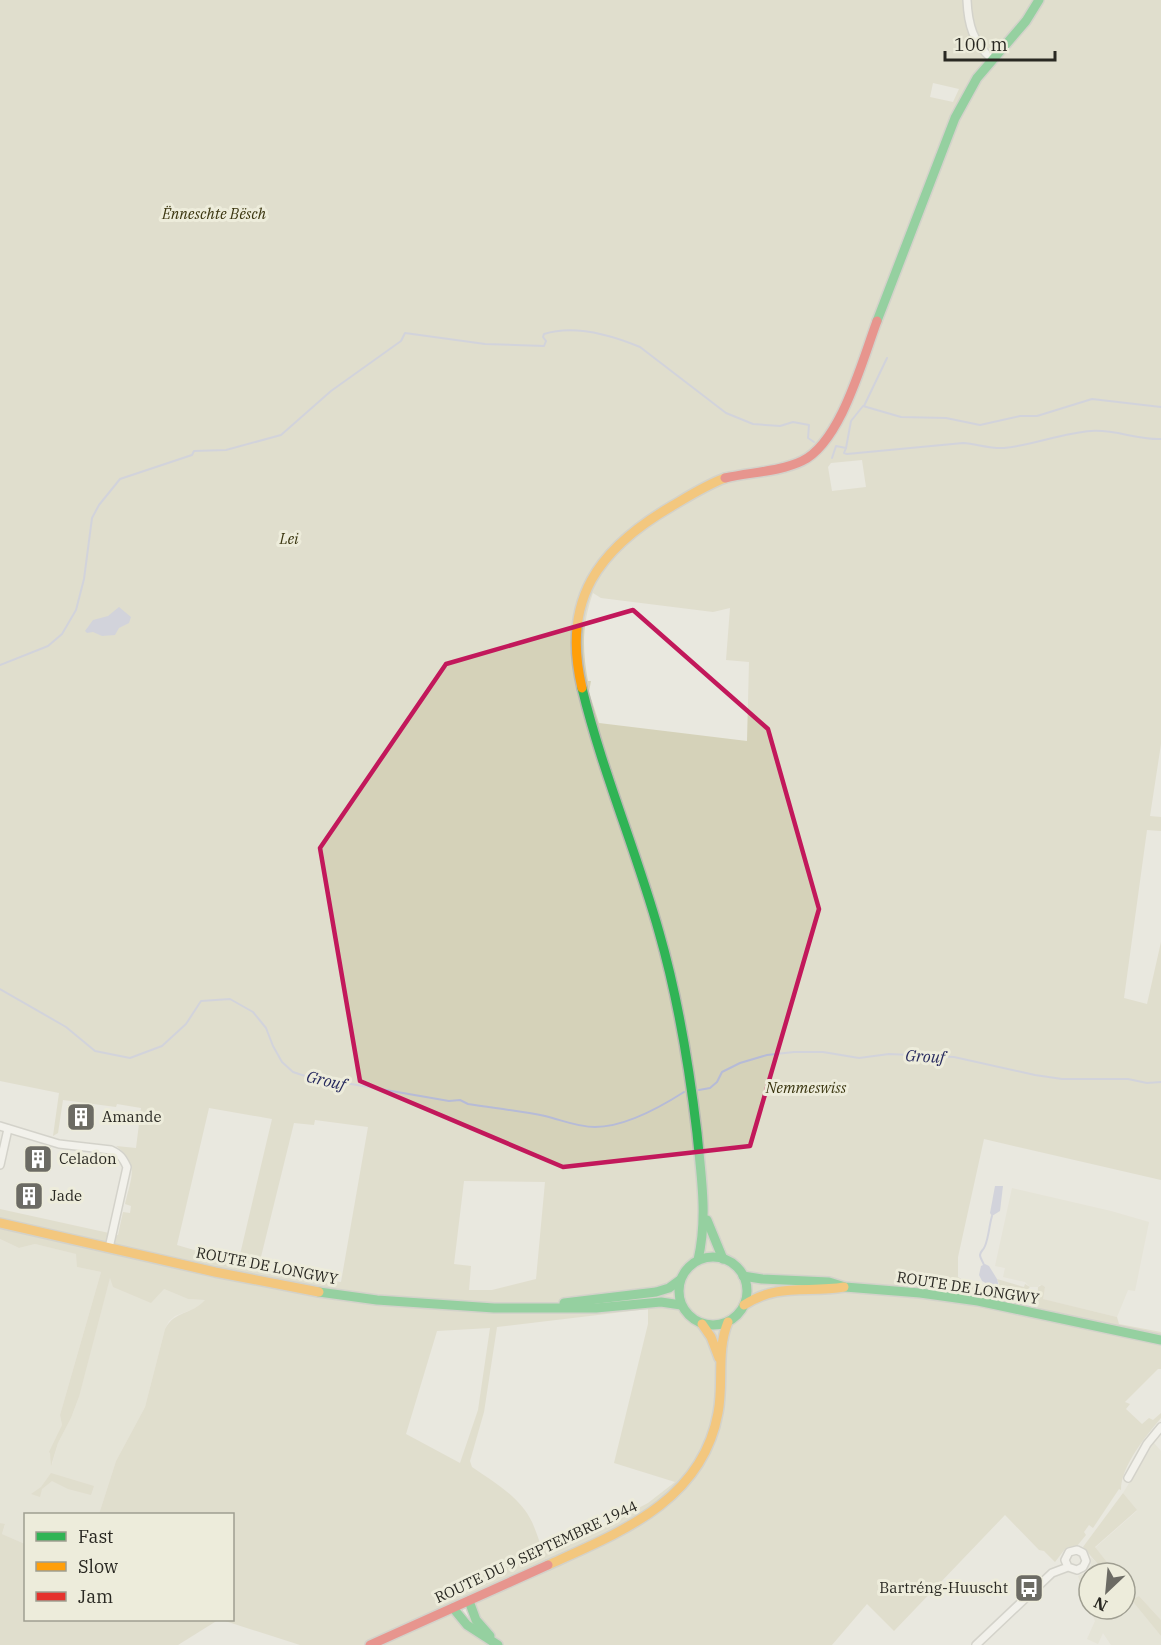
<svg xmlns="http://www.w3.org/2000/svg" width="1161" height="1645" font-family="'IBM Plex Serif',serif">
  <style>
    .built { fill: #e1dfce }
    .green { fill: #d5d2b9; fill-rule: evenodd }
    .water { fill: #b6bbd7 }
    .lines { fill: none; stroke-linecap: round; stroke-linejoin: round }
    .stream { stroke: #b6bbd7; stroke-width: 2 }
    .street-casing { stroke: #b9b9b2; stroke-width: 10 }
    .fast-casing { stroke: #b9b9b2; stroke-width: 12 }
    .slow-casing { stroke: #b9b9b2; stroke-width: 12 }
    .jam-casing { stroke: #b9b9b2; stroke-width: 12 }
    .street { stroke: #fcfcfa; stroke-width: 7 }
    .fast { stroke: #30b455; stroke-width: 9 }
    .slow { stroke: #ff9f0a; stroke-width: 9 }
    .jam { stroke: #e5322d; stroke-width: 9 }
    .marked { fill: none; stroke: #c2185b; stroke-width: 4.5; stroke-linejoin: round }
    .labels { text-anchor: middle; stroke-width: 6; stroke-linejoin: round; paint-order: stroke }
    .park-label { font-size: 15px; font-style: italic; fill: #3a350f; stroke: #edecdb }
    .poi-label { font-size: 15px; fill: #292822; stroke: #edecdb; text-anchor: start }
    .street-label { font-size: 15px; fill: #292822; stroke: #edecdb }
    .water-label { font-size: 16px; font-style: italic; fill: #26295e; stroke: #edecdb }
  </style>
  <rect width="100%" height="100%" fill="#e9e8df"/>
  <g class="built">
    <path d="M1012,1188L1111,1211L1149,1222L1135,1291L1128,1290L1117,1317L1042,1299L1045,1287L1039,1285L1038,1287H1030L1025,1282L1003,1277L1005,1268L995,1266Z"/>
    <path d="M0,1239L19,1248L35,1244L77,1254V1267L101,1272L60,1415L62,1425L50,1453L52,1464L58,1443L71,1418L78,1400L110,1277L164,1289L188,1299L206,1300L199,1307L175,1316L169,1321L165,1329L145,1407L116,1461L99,1514H26L25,1544L2,1534L5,1525L0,1523Z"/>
    <path d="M1154,1443L1161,1451V1620L1139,1596L1136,1598L1125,1587V1573H1089V1607L1078,1576L1087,1572L1091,1565V1557L1103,1570L1110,1566L1095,1548L1137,1511L1123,1493Z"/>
    <path d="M1125,1592L1161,1636V1645H1111L1103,1633L1098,1644L1087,1639L1095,1621L1090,1609H1125Z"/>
  </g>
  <g class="green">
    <path d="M0,0H1161V744L1150,816L1161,817V831L1147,830L1124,998L1147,1004L1161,942V1180L984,1139L958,1257V1277L966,1282L995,1288L999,1284L997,1279L1024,1287L1025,1284L1030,1287L1021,1296L1009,1297L965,1289L924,1293L1037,1313L1038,1287L1042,1285L1045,1287L1043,1299L1117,1317L1119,1324L1161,1332V1369H1158L1125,1402L1130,1404L1126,1409L1142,1424L1149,1418L1153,1420L1161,1413V1418C1146,1436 1121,1466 1121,1490L1119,1489L1093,1528L1089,1525L1084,1532L1086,1535L1077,1546L1065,1549L1055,1562L1044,1551L1039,1550L1005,1515L894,1631L867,1604L832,1645H501L489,1636L469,1601L453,1608L459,1619L498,1645H300L222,1620H232V1514H99L116,1461L145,1407L165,1329C175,1310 192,1315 205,1300L188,1299L164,1289L151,1303L113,1287L110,1278L79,1397L71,1418L58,1443L51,1466L50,1453L49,1452L62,1425L60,1415L101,1272L77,1267L76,1254L35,1244L19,1248L0,1239V1209L118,1235L123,1212L130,1213L131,1206L125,1204C131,1177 140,1164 116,1146L136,1148L141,1108L117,1104L116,1107L63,1100L58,1133L53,1136L59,1093L0,1081ZM933,83L959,89L953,102L930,97ZM862,460L866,487L832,491L828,467L831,463ZM593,593L601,598L713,612L730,608L726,660L749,662L747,741L599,723L589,692L591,681H588C582,649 582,624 593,593ZM209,1108L272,1119L238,1263L177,1245ZM315,1120L368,1127L341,1282L258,1269L294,1123L314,1125ZM464,1181L545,1182L536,1279L492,1290H469L471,1266L454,1264ZM648,1309V1324L614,1463L675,1482L648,1503L612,1522L542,1549C539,1540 536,1531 532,1522C520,1497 494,1482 472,1467L470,1461L484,1412L497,1327ZM490,1328L478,1410L460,1463L406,1434L437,1331Z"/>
    <path d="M51,1473L94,1486L91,1495L68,1489L52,1481L42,1489L40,1497L31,1494L41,1487Z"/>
    <path d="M1123,1493L1137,1510L1095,1547L1110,1566L1103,1570L1083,1547Z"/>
    <path d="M0,1523L5,1524L2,1534L25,1544L26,1620H218L178,1645H0Z"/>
    <path d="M1125,1587L1135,1598L1139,1596L1161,1620V1636L1125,1592Z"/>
  </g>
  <g class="water">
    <path d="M119,607L131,617L129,623L119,628L115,635L102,636L93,632L87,633L85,631L93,620L108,616Z"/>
    <path d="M995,1186H1003L1000,1211L992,1216L990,1213Z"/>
    <path d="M985,1264L989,1266L997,1279L999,1287L995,1288L982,1281L979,1275L981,1266Z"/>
  </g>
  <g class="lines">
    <g class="stream">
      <path d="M864,406L887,358"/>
      <path d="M846,448L851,421L863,406L901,417L946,418L980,425L1020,416H1037L1092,399L1161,407"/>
      <path d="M832,458L836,446L846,448L844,453L847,454L963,443C977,444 990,449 1004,448C1034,445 1062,433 1091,431C1115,429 1137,440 1161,439"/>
      <path d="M0,665L48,646L62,634L76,610L84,579L92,518L99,505L120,479L192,455L194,451L226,450L281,435L331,391L401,341L405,333L485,344L544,346L546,341L543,337L544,334C575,324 611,335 640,347L726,413L753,424L780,426L793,422L809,425L808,438L814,442"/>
      <path d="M0,989L66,1027L95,1051L130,1058L162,1046L186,1024L201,1001L230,999L253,1012L266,1028L273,1046L282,1062L293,1072L323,1082L328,1080L449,1101L460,1100L468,1104C493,1108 520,1111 545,1116C562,1120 577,1127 595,1127C625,1127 659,1108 684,1092"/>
      <path d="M699,1090L710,1088L717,1082L722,1072L740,1063L767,1055L794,1052H823L859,1058L889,1054L954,1057L1035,1075L1062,1079H1128L1147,1083L1161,1082"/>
      <path d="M984,1265C983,1262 980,1258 980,1255C981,1250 983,1251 985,1246C989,1236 989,1226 992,1216"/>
    </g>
    <g class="street-casing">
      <g id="street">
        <path d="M967,0C968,24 973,43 992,59"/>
        <path d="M0,1126L59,1144L111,1150C120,1154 123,1158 127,1167L109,1248"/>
        <path d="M0,1165L8,1129"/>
        <path d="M1128,1478L1147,1444L1161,1427"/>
        <path d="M976,1645L1052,1573L1068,1567L1077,1570L1083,1567L1086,1561L1083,1553L1077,1550L1069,1552L1065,1560L1068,1567"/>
      </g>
    </g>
    <g class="fast-casing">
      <g id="fast">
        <path d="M877,321L955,118L977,78L1026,21L1039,0"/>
        <path d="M582,688C602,771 636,850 659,932C678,998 689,1065 697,1133C701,1176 708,1217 698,1260"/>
        <path d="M707,1220L723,1259"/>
        <circle cx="713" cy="1291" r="34"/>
        <path d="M743,1276L762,1279L829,1282L845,1287L920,1293L978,1301L1161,1340"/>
        <path d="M319,1292L377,1300L494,1308H596L661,1302L681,1305"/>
        <path d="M564,1303L656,1292L669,1288L680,1280"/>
        <path d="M469,1601L476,1620L490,1636"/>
        <path d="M453,1608L467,1625L498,1645"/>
      </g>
    </g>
    <g class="slow-casing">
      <g id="slow">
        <path d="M582,688C561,600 598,549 672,506C689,496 706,485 725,478"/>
        <path d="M0,1223L215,1272L319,1292"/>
        <path d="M744,1305C777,1283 807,1293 844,1287"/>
        <path d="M702,1324L711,1337L719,1358"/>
        <path d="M548,1565C621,1532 702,1501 718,1413C724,1383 716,1351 728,1322"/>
      </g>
    </g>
    <g class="jam-casing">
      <g id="jam">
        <path d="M725,478C750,472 779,472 802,461C841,442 862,361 877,321"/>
        <path d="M370,1645L548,1565"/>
      </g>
    </g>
    <use href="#street" class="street"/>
    <use href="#fast" class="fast"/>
    <use href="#slow" class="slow"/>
    <use href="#jam" class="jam"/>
  </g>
  <path d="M0 0H1161V1645H0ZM633,610L768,729L819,909L750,1146L563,1167L360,1081L320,848L446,664Z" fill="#e9e8df" fill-opacity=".55" fill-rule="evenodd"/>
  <path class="marked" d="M633,610L768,729L819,909L750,1146L563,1167L360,1081L320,848L446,664Z"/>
  <defs>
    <g id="building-square" transform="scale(1.5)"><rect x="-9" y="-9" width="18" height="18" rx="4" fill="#6c6b64" stroke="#edecdb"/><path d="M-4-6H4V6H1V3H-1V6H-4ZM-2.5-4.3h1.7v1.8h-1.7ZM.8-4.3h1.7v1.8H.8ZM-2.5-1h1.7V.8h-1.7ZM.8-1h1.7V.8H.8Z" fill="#fff"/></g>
    <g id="bus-square" transform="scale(1.5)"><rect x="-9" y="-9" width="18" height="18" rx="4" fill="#6c6b64" stroke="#edecdb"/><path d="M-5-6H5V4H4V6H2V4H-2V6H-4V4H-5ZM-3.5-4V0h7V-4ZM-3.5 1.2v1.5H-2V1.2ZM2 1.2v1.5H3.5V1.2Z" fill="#fff"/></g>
  </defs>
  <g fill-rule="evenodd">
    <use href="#building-square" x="81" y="1117"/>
    <use href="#building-square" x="38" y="1159"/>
    <use href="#building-square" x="29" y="1196"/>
    <use href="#bus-square" x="1029" y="1588"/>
  </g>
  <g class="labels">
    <g class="park-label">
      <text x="214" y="219">Ënneschte Bësch</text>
      <text x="289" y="544">Lei</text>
      <text x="806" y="1093">Nemmeswiss</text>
    </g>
    <g class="poi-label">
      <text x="102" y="1122">Amande</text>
      <text x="59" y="1164">Celadon</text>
      <text x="50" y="1201">Jade</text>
      <text x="1008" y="1593" text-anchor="end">Bartréng-Huuscht</text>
    </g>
    <g class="street-label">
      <text transform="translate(267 1266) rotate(11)" y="5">ROUTE DE LONGWY</text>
      <text transform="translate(968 1288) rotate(9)" y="5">ROUTE DE LONGWY</text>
      <text transform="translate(536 1552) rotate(-25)" y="5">ROUTE DU 9 SEPTEMBRE 1944</text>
    </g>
    <g class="water-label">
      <text transform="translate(925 1056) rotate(3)" y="6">Grouf</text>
      <text transform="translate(326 1080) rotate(13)" y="6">Grouf</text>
    </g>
  </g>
  <rect x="24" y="1513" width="210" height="108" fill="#edecdb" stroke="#9f9e91" stroke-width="1.5"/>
  <rect x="36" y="1532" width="30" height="9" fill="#30b455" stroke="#9f9e91" stroke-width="1.5"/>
  <text x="78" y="1543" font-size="18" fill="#292822">Fast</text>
  <rect x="36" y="1562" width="30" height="9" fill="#ff9f0a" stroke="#9f9e91" stroke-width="1.5"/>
  <text x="78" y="1573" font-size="18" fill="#292822">Slow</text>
  <rect x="36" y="1592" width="30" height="9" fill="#e5322d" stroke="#9f9e91" stroke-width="1.5"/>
  <text x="78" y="1603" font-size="18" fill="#292822">Jam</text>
  <g transform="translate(1107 1591) rotate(206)"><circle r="28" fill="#edecdb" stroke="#9f9e91" stroke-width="1.5"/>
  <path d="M0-4.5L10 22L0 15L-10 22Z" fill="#6c6b64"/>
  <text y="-9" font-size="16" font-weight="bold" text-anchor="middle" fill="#292822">N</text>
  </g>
  <path d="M945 51v9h110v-9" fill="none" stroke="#292822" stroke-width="3"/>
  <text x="954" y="51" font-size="18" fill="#292822" stroke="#edecdb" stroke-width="4.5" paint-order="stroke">100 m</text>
</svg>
